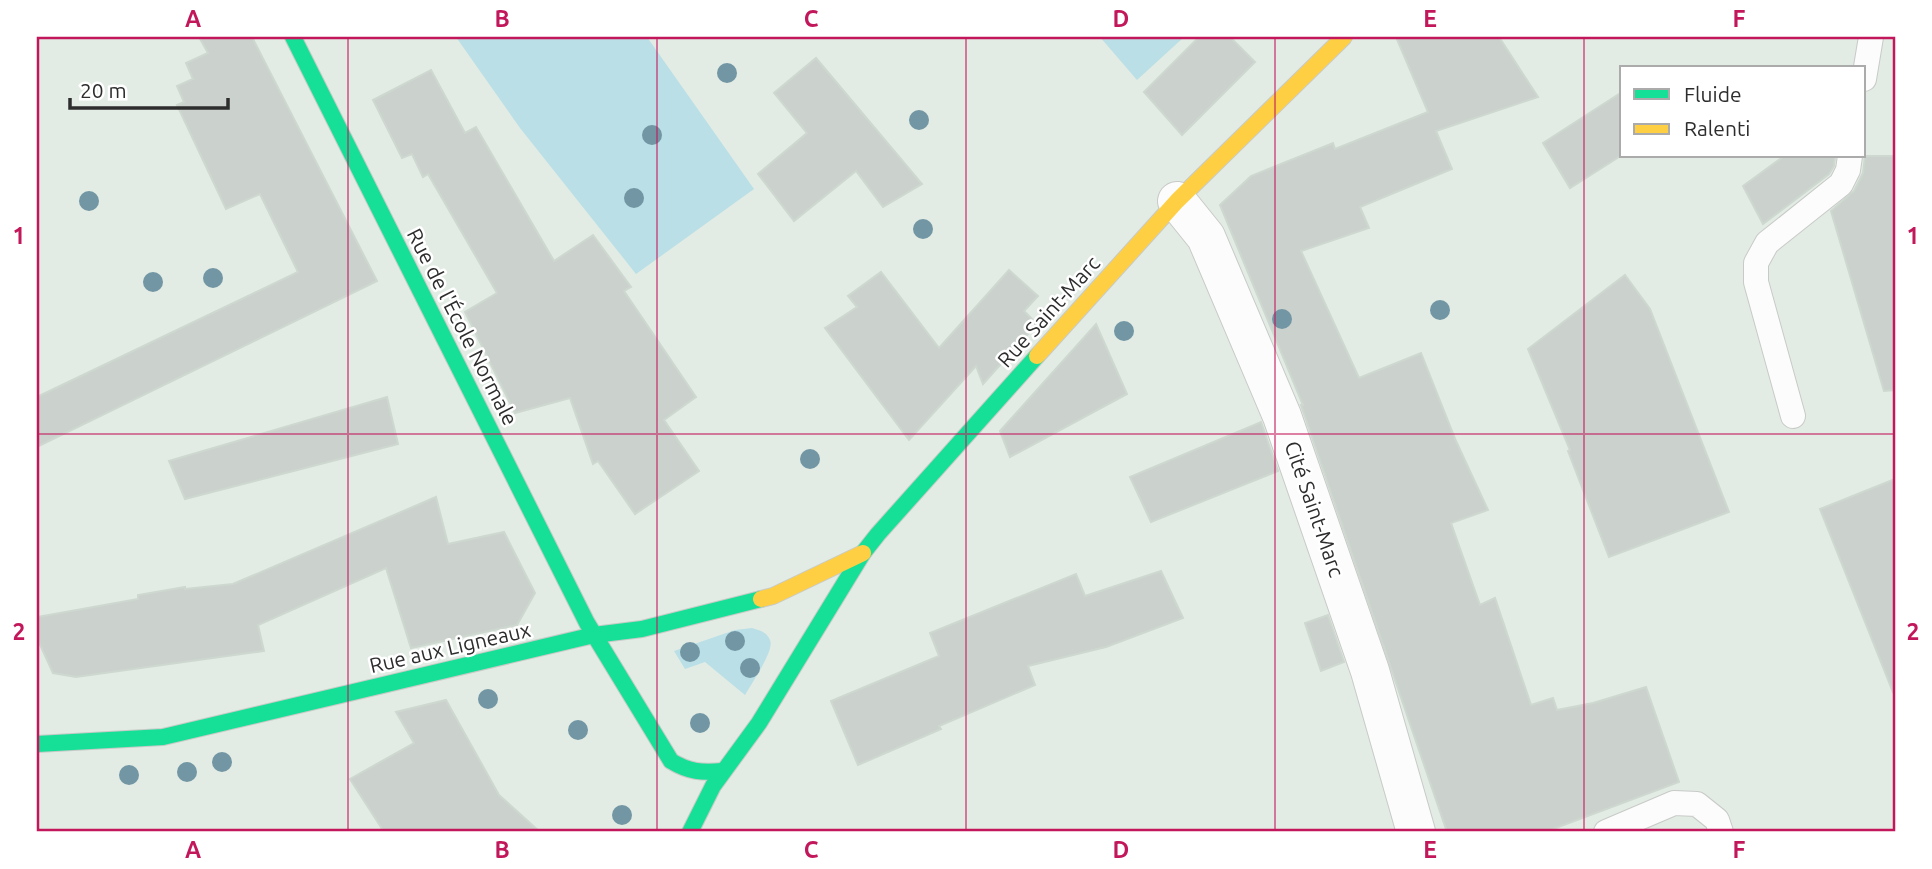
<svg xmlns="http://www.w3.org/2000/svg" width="1932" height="869" font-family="Ubuntu,sans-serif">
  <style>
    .green { fill: #badfe6 }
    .building { fill: #cbd2cd; stroke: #ced7d0; stroke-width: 2 }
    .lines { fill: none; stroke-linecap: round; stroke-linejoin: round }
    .lane-casing { stroke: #c8cac8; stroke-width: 26 }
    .street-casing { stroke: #c8cac8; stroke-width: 40 }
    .fast-casing { stroke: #c8cac8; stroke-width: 18 }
    .slow-casing { stroke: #c8cac8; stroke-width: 18 }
    .lane { stroke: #fbfcfb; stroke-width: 24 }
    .street { stroke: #fbfcfb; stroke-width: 38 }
    .fast { stroke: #16e098; stroke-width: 16 }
    .slow { stroke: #ffcf43; stroke-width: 16 }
    .tree { fill: #7296a4 }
    .grid { fill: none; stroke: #c2185b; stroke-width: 2; stroke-opacity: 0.55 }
    .labels { text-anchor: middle; stroke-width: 5; stroke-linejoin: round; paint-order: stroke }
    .street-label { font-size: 21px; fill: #2d2d2d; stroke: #fff }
    .neatline { fill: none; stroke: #c2185b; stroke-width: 2.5 }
    .grid-label { font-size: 23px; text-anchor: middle; font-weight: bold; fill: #c2185b }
  </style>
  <rect width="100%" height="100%" fill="#e2ece4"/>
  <g class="green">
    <path d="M456,37H647L754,189L636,274L520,128Z"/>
    <path d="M1100,37H1184L1137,80Z"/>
    <path d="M752,628C759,630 767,632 770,640C775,650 751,684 745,695L705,662L685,669L674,651L735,630Z"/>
  </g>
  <g class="building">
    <path d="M199,37H252L377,281L37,447V397L298,272L260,194L226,209L177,105L184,102L177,86L193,79L186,63L208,53Z"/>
    <path d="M1199,37H1230L1255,62L1182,135L1144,92Z"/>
    <path d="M1396,37H1499L1538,97L1436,131L1452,169L1360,207L1369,228L1301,251L1359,378L1421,353L1456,441L1488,510L1451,523L1480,605L1495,598L1531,705L1553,698L1557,710L1593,703L1646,687L1679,782L1545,832H1447L1301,405H1303L1220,205L1251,176L1333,143L1335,149L1428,112Z"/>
    <path d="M816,58L922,184L883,207L856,171L794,221L758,174L807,133L774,93Z"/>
    <path d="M431,70L465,133L476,127L554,261L593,235L631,287L624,291L696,397L664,420L699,471L635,514L598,461L593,464L570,398L515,413L465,312L497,293L428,174L423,177L412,154L402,158L373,100Z"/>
    <path d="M1622,92V155L1570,188L1543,143Z"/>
    <path d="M1784,156H1835L1834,166L1829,174L1763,224L1743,186Z"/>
    <path d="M1865,156H1895V390L1884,391L1831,211L1854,191L1863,173Z"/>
    <path d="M1009,270L1038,296L1024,311L1037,324L983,384L976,366L909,440L825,328L857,307L848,296L881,272L939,348Z"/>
    <path d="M1625,275L1650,309L1729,512L1609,557L1568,451L1570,450L1528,349Z"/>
    <path d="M1096,324L1127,394L1010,457L1000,431Z"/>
    <path d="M387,397L398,444L185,499L169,461Z"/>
    <path d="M1261,422L1278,471L1151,522L1130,477Z"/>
    <path d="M1895,479V691L1893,692L1820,509Z"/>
    <path d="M436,497L448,544L504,532L535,593L517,625L411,648L386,568L258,625L264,651L76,677L53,673L37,638V617L138,599V595L185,587V589L233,584Z"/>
    <path d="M1161,571L1183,618L1106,647L1028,666L1035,685L939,726L941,729L858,765L831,701L939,656L930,633L1076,574L1085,596Z"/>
    <path d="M1328,615L1344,662L1321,671L1305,623Z"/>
    <path d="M446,700L499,795L540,832H384L350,779L414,743L396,712Z"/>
  </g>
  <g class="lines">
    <g class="lane-casing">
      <g id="lane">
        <path d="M1864,79L1871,37"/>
        <path d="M1793,416L1756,282V263L1767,243L1841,184L1848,170L1850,156"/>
        <path d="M1606,832L1674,803L1697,804L1717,820L1721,832"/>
      </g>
    </g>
    <g class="street-casing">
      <path id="street" d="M1177,201L1206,237L1282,416L1370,671L1416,832"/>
    </g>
    <g class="fast-casing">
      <g id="fast">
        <path d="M293,37L587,623L671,761C689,772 702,773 723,771"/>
        <path d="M37,744L163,737L594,635L642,629L761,599"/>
        <path d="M690,832L713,786L759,723L863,553L878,534L1037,356"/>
      </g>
    </g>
    <g class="slow-casing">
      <g id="slow">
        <path d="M1037,356L1177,201L1344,37"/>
        <path d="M761,599L773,596L863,553"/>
      </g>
    </g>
    <use href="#lane" class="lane"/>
    <use href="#street" class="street"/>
    <use href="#fast" class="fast"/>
    <use href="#slow" class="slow"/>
  </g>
  <g class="tree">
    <circle cx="727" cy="73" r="10"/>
    <circle cx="919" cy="120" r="10"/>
    <circle cx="652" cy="135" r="10"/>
    <circle cx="634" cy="198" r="10"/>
    <circle cx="89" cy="201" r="10"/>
    <circle cx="923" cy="229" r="10"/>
    <circle cx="213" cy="278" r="10"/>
    <circle cx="153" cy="282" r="10"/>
    <circle cx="1440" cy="310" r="10"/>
    <circle cx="1282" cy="319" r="10"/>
    <circle cx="1124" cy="331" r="10"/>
    <circle cx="810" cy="459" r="10"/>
    <circle cx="735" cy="641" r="10"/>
    <circle cx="690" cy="652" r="10"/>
    <circle cx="750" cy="668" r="10"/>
    <circle cx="488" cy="699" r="10"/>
    <circle cx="700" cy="723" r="10"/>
    <circle cx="578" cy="730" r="10"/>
    <circle cx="222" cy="762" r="10"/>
    <circle cx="187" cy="772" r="10"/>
    <circle cx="129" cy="775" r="10"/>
    <circle cx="622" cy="815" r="10"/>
  </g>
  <path class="grid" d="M348,37V832M657,37V832M966,37V832M1275,37V832M1584,37V832M37,434H1895"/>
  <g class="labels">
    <g class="street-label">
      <text transform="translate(1049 312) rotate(-48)" y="7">Rue Saint-Marc</text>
      <text transform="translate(462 327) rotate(63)" y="7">Rue de l'École Normale</text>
      <text transform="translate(1314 509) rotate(71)" y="7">Cité Saint-Marc</text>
      <text transform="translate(450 648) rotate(-13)" y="7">Rue aux Ligneaux</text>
    </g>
  </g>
  <rect width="1932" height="869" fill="none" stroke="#ffffff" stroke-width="77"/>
  <rect x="1620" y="66" width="245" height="91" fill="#ffffff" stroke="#ababab" stroke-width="2"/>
  <rect x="1634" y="89" width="35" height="10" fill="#16e098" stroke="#ababab" stroke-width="2"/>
  <text x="1684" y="102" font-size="21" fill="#2d2d2d">Fluide</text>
  <rect x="1634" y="124" width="35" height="10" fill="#ffcf43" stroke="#ababab" stroke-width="2"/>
  <text x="1684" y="136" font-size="21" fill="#2d2d2d">Ralenti</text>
  <path d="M70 98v10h158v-10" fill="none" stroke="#2d2d2d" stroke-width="3.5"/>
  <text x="80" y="98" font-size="21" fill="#2d2d2d" stroke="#ffffff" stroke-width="5" paint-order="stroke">20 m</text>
  <rect x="38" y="38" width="1856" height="792" class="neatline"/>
  <g class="grid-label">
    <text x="193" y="27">A</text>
    <text x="502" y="27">B</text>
    <text x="811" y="27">C</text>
    <text x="1121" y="27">D</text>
    <text x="1430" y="27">E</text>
    <text x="1739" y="27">F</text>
    <text x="19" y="244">1</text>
    <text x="1913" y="244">1</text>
    <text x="19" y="640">2</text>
    <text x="1913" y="640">2</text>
    <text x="193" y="858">A</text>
    <text x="502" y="858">B</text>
    <text x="811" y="858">C</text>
    <text x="1121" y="858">D</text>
    <text x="1430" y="858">E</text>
    <text x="1739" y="858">F</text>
  </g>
</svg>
